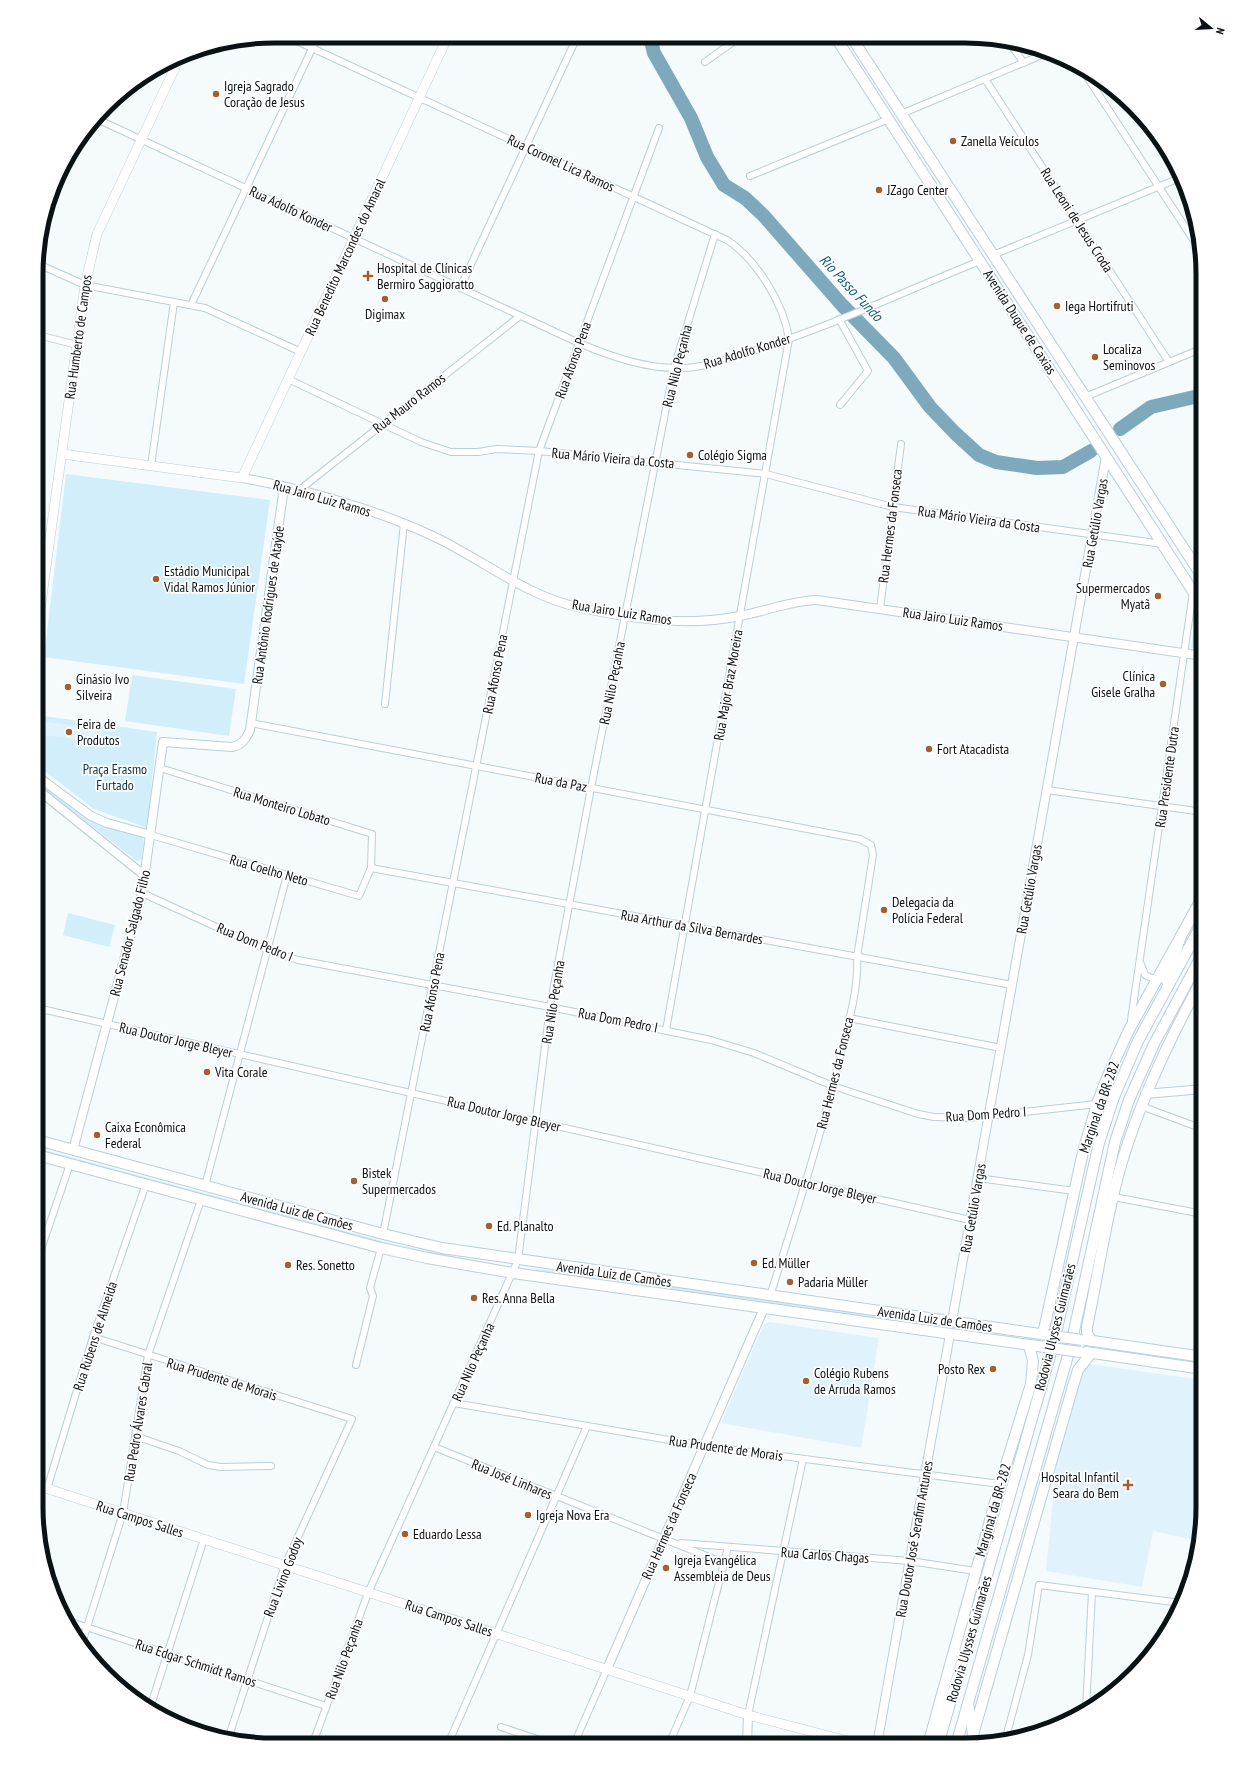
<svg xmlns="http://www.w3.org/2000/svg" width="1239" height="1781" font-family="'PT Sans Narrow',sans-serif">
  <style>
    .built { fill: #e0f3fc }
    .green { fill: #d3eefb }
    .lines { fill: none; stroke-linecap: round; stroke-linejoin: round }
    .river { stroke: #7ea9bd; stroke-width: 14 }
    .minor-casing { stroke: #b8cfdb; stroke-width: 8 }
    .tertiary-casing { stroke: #b8cfdb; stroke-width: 10 }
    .secondary-casing { stroke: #b8cfdb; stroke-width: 10 }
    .primary-casing { stroke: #b8cfdb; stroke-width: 12 }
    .trunk-casing { stroke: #b8cfdb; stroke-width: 12 }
    .minor { stroke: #fff; stroke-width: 6 }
    .tertiary { stroke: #fff; stroke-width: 8 }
    .secondary { stroke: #fff; stroke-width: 9 }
    .primary { stroke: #fff; stroke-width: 10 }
    .trunk { stroke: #fff; stroke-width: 10 }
    .primary-bridge-casing { stroke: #b8cfdb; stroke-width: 12; stroke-linecap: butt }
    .primary-bridge { stroke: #fff; stroke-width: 10 }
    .poi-dot { fill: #a3602e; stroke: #fff; stroke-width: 1.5 }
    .labels { text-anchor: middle; stroke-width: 3.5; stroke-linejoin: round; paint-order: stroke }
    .poi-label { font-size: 14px; fill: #091215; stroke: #fff; text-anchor: start }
    .street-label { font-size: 14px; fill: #091215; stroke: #fff }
    .park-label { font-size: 14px; fill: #093141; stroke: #fff }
    .water-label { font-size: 15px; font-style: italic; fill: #0d5e7b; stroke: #fff }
    .rim { fill: none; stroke: #091215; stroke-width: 5 }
  </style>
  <rect width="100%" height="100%" fill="#f5fafc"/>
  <g class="built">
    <path d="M37,721L102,729L100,742L37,734Z"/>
    <path d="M769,1322L879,1338L861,1448L721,1423L764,1324Z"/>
    <path d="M1090,1364L1203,1380L1202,1523L1199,1541L1153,1531L1142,1587L1046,1571L1058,1447L1077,1379L1085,1365Z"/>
  </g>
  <g class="green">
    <path d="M66,474L270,500L244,684L44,657Z"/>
    <path d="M1197,607L1203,616V650L1191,648Z"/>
    <path d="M132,675L236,689L229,736L125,721Z"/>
    <path d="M37,715L157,732L147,828L94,809L37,765V734L100,742L102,729L37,721Z"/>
    <path d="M37,779L91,821L142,837L144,842L141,860L137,861L37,784Z"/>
    <path d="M68,913L115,925L109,947L63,935Z"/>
    <path d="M37,1148L393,1244L503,1266L431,1256L37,1151Z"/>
    <path d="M533,1269L587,1273L938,1324L911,1321H889L634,1284L533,1273L531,1271Z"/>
  </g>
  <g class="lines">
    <g class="river">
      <path d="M650,37L654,53L691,118L707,157L724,185L745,198L764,216L842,305L894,358L930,407L955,433L979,455L996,462L1037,468L1063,467L1091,451"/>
      <path d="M1120,429L1151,407L1203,395"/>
    </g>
    <g class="minor-casing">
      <g id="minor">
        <path d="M286,36L727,240C757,260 784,304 789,339L666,1030"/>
        <path d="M1008,41L1024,63"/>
        <path d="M705,62L740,37"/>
        <path d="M1082,69L1200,250"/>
        <path d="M985,79L1169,362"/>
        <path d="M901,114L1049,52"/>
        <path d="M97,119L579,343C609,356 643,368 676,368C702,369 727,359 752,351C830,327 905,291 980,261"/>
        <path d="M750,176L889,119"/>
        <path d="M993,255L1182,177"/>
        <path d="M38,264L85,285L205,308L301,352"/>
        <path d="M460,288L577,37"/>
        <path d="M191,305L318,36"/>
        <path d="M839,319L868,371L840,405"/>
        <path d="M38,335L77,345"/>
        <path d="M288,379L421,442L451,452H478L497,449L539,451L766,474L893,507L1163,544"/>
        <path d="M1085,397L1203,348"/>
        <path d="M151,466L174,302"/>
        <path d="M298,491L520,316"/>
        <path d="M1197,569L1203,536"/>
        <path d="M880,609L901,444"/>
        <path d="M385,704L404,523"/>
        <path d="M251,723L860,839L871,845L873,855L857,957C859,987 849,1020 842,1049C822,1133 796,1214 770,1296"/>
        <path d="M1047,790L1203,812"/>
        <path d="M151,835L359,896L371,868L372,834L160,768"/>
        <path d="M371,868L1012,985"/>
        <path d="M142,893L267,950L298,960L550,1007L711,1040L754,1053L833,1086L918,1114L934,1117L969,1118L1097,1104"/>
        <path d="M1141,964L1145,975L1156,980"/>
        <path d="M37,1008L970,1220"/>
        <path d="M849,1018L1001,1048"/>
        <path d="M1131,1020L1193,592"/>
        <path d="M1141,1106L1203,1129"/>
        <path d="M978,1178L1074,1191"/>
        <path d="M205,1186L287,875"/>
        <path d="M1114,1197L1203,1214"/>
        <path d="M383,1234L539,451L659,128"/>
        <path d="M36,1264L70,1164"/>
        <path d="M93,1337L352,1419L285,1565L228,1739"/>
        <path d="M356,1365L373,1296L370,1288L381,1248"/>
        <path d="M454,1403L704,1446L1000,1484"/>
        <path d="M135,1436L179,1451L208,1465L221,1467L271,1466"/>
        <path d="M434,1447L724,1563"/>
        <path d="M47,1489L93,1337L146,1184"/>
        <path d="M681,1543L910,1561L975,1571"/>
        <path d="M65,1620L326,1706"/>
        <path d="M81,1646L123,1513L148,1355L201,1200"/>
        <path d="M150,1708L204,1539"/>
        <path d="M1086,1710L1092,1592"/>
        <path d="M748,1715L803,1459"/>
        <path d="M501,1727L552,1744"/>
        <path d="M1005,1741L1028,1655L1039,1585L1181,1603"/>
        <path d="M313,1743L368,1593L518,1260L550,1007L591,788L674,368L715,234"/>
        <path d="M448,1744L587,1426"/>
        <path d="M574,1744L607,1669"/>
        <path d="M669,1744L690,1696L728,1547"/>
      </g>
    </g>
    <g class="tertiary-casing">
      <g id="tertiary">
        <path d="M242,478C305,489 382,511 439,539C485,562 526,595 577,607C630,619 687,627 740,616C766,611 790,601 817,600L1203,656"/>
        <path d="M37,776L91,816L107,823L151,835"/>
        <path d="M37,789L145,876"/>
        <path d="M1145,1094L1203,1089"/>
        <path d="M73,1150L142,893L163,742L232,747C242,745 246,739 250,730L284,487"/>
        <path d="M952,1321L1106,457"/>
        <path d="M607,1669L764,1308"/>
        <path d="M747,1744L748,1715"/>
        <path d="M877,1745L950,1334"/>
      </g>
    </g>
    <g class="secondary-casing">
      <g id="secondary">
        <path d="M62,454L242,478L448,36"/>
        <path d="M37,632L85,285L97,234L179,59"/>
        <path d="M36,1485L748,1715L863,1745"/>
      </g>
    </g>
    <g class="primary-casing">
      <g id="primary">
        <path d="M836,38L1203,607"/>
        <path d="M852,38L1203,578"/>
        <path d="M37,1140L383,1234L442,1248L1047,1335"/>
        <path d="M37,1155L381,1248L427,1258L513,1273L1045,1347"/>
        <path d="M1043,1334L1083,1152L1097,1104L1106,1080L1129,1030L1203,896"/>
        <path d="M1086,1340L1203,1357"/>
        <path d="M1092,1341L1087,1334V1327C1099,1270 1107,1211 1124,1155C1144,1092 1172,1035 1203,977"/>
        <path d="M1086,1352L1203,1369"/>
        <path d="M928,1745L1000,1484L1031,1384L1033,1361L1029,1345"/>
        <path d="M970,1745L1073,1386L1078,1370L1091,1353"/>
      </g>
    </g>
    <g class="trunk-casing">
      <g id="trunk">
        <path d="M1166,980L1181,936"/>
        <path d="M968,1703L973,1734"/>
        <path d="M933,1728L946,1703"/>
        <path d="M938,1745L1054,1342L1099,1143L1114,1097L1138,1041L1203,922"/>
        <path d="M956,1745L1071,1345L1115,1142L1129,1100L1154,1044L1203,953"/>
      </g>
    </g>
    <use href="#minor" class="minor"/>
    <use href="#tertiary" class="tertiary"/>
    <use href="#secondary" class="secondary"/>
    <use href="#primary" class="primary"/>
    <use href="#trunk" class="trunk"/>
    <g class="primary-bridge-casing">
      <g id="primary-bridge">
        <path d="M1047,1335L1082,1340"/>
        <path d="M1045,1347L1080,1352"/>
      </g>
    </g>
    <use href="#primary-bridge" class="primary-bridge"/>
  </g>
  <g class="poi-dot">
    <circle cx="216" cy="94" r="4"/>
    <circle cx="953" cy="141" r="4"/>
    <circle cx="879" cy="190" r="4"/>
    <path d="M366 270h4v4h4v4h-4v4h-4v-4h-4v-4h4z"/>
    <circle cx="385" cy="299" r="4"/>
    <circle cx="1057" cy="306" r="4"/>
    <circle cx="1095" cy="357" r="4"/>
    <circle cx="690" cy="455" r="4"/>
    <circle cx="156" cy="579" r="4"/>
    <circle cx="1158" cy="596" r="4"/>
    <circle cx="1163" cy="684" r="4"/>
    <circle cx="68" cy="687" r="4"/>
    <circle cx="69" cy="732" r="4"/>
    <circle cx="929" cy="749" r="4"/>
    <circle cx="884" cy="910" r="4"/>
    <circle cx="207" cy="1072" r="4"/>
    <circle cx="97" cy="1135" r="4"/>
    <circle cx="354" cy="1181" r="4"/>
    <circle cx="489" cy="1226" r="4"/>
    <circle cx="754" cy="1263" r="4"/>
    <circle cx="288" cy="1265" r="4"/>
    <circle cx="790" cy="1282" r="4"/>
    <circle cx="474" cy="1298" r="4"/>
    <circle cx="993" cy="1369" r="4"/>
    <circle cx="806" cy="1381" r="4"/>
    <path d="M1126 1479h4v4h4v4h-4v4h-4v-4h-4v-4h4z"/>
    <circle cx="528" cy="1515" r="4"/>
    <circle cx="405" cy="1534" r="4"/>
    <circle cx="666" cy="1568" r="4"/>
  </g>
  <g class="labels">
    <g class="poi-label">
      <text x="224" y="91">Igreja Sagrado<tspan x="224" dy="16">Coração de Jesus</tspan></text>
      <text x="961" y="146">Zanella Veículos</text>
      <text x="887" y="195">JZago Center</text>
      <text x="377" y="273">Hospital de Clínicas<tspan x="377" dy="16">Bermiro Saggioratto</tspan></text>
      <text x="1065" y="311">Iega Hortifruti</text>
      <text x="385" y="319" text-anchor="middle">Digimax</text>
      <text x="1103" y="354">Localiza<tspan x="1103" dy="16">Seminovos</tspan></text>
      <text x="698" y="460">Colégio Sigma</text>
      <text x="164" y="576">Estádio Municipal<tspan x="164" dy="16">Vidal Ramos Júnior</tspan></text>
      <text x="1150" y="593" text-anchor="end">Supermercados<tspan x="1150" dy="16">Myatã</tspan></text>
      <text x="1155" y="681" text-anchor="end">Clínica<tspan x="1155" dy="16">Gisele Gralha</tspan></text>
      <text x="76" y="684">Ginásio Ivo<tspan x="76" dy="16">Silveira</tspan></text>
      <text x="77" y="729">Feira de<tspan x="77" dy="16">Produtos</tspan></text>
      <text x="937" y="754">Fort Atacadista</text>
      <text x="892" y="907">Delegacia da<tspan x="892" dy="16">Polícia Federal</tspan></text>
      <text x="215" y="1077">Vita Corale</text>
      <text x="105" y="1132">Caixa Econômica<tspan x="105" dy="16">Federal</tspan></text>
      <text x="362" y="1178">Bistek<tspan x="362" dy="16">Supermercados</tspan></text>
      <text x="497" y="1231">Ed. Planalto</text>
      <text x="762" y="1268">Ed. Müller</text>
      <text x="296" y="1270">Res. Sonetto</text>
      <text x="798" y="1287">Padaria Müller</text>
      <text x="482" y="1303">Res. Anna Bella</text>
      <text x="985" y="1374" text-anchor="end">Posto Rex</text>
      <text x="814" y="1378">Colégio Rubens<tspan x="814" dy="16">de Arruda Ramos</tspan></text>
      <text x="1119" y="1482" text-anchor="end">Hospital Infantil<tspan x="1119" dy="16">Seara do Bem</tspan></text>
      <text x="536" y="1520">Igreja Nova Era</text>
      <text x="413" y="1539">Eduardo Lessa</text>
      <text x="674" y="1565">Igreja Evangélica<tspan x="674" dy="16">Assembleia de Deus</tspan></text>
    </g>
    <g class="street-label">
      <text transform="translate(561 163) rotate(25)" y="5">Rua Coronel Lica Ramos</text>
      <text transform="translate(291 209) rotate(25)" y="5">Rua Adolfo Konder</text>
      <text transform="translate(1077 220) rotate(57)" y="5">Rua Leoni de Jesus Croda</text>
      <text transform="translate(345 257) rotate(-65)" y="5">Rua Benedito Marcondes do Amaral</text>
      <text transform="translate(1020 322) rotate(57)" y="5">Avenida Duque de Caxias</text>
      <text transform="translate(78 337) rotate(-82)" y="5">Rua Humberto de Campos</text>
      <text transform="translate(747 351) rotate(-17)" y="5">Rua Adolfo Konder</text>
      <text transform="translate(573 360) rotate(-70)" y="5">Rua Afonso Pena</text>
      <text transform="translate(677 366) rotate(-76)" y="5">Rua Nilo Peçanha</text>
      <text transform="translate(409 403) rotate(-38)" y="5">Rua Mauro Ramos</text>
      <text transform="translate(613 458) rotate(5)" y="5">Rua Mário Vieira da Costa</text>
      <text transform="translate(322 498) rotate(16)" y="5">Rua Jairo Luiz Ramos</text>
      <text transform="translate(979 519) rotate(8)" y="5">Rua Mário Vieira da Costa</text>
      <text transform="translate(1095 523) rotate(-80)" y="5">Rua Getúlio Vargas</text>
      <text transform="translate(890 526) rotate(-83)" y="5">Rua Hermes da Fonseca</text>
      <text transform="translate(268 605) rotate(-82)" y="5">Rua Antônio Rodrigues de Ataýde</text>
      <text transform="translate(622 612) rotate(9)" y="5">Rua Jairo Luiz Ramos</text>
      <text transform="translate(953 619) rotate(8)" y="5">Rua Jairo Luiz Ramos</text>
      <text transform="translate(495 674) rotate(-79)" y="5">Rua Afonso Pena</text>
      <text transform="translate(612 683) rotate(-79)" y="5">Rua Nilo Peçanha</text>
      <text transform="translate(728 685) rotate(-80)" y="5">Rua Major Braz Moreira</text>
      <text transform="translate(1167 777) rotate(-82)" y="5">Rua Presidente Dutra</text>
      <text transform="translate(561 782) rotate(11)" y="5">Rua da Paz</text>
      <text transform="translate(282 806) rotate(17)" y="5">Rua Monteiro Lobato</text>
      <text transform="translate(269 870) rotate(16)" y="5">Rua Coelho Neto</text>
      <text transform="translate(1029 889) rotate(-80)" y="5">Rua Getúlio Vargas</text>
      <text transform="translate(692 927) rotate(10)" y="5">Rua Arthur da Silva Bernardes</text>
      <text transform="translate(130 933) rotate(-76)" y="5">Rua Senador Salgado Filho</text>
      <text transform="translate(255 942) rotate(22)" y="5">Rua Dom Pedro I</text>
      <text transform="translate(432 992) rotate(-79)" y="5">Rua Afonso Pena</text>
      <text transform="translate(553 1002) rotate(-81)" y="5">Rua Nilo Peçanha</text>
      <text transform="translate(618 1020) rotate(11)" y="5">Rua Dom Pedro I</text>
      <text transform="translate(176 1040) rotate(13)" y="5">Rua Doutor Jorge Bleyer</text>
      <text transform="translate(835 1073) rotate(-76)" y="5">Rua Hermes da Fonseca</text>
      <text transform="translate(1099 1107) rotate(-71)" y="5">Marginal da BR-282</text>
      <text transform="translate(504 1114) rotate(13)" y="5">Rua Doutor Jorge Bleyer</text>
      <text transform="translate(986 1114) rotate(-4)" y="5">Rua Dom Pedro I</text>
      <text transform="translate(820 1186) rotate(13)" y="5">Rua Doutor Jorge Bleyer</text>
      <text transform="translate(973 1208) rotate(-80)" y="5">Rua Getúlio Vargas</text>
      <text transform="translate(297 1211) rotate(15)" y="5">Avenida Luiz de Camões</text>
      <text transform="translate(614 1274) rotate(8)" y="5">Avenida Luiz de Camões</text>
      <text transform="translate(935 1319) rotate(8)" y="5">Avenida Luiz de Camões</text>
      <text transform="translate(1055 1327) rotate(-76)" y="5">Rodovia Ulysses Guimarães</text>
      <text transform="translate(95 1336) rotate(-72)" y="5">Rua Rubens de Almeida</text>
      <text transform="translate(473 1362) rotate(-66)" y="5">Rua Nilo Peçanha</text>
      <text transform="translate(222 1379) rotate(17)" y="5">Rua Prudente de Morais</text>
      <text transform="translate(138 1422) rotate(-81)" y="5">Rua Pedro Álvares Cabral</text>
      <text transform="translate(726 1448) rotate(8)" y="5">Rua Prudente de Morais</text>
      <text transform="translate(512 1479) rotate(22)" y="5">Rua José Linhares</text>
      <text transform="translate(993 1510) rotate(-74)" y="5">Marginal da BR-282</text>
      <text transform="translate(140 1519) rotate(18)" y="5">Rua Campos Salles</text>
      <text transform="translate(669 1526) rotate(-66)" y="5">Rua Hermes da Fonseca</text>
      <text transform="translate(914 1539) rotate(-80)" y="5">Rua Doutor José Serafim Antunes</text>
      <text transform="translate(825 1555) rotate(4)" y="5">Rua Carlos Chagas</text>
      <text transform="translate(283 1577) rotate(-69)" y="5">Rua Livino Godoy</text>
      <text transform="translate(449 1618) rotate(18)" y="5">Rua Campos Salles</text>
      <text transform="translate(969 1639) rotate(-74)" y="5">Rodovia Ulysses Guimarães</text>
      <text transform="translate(344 1659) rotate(-70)" y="5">Rua Nilo Peçanha</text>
      <text transform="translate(196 1663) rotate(18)" y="5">Rua Edgar Schmidt Ramos</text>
    </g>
    <g class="park-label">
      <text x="115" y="774">Praça Erasmo<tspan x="115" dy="16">Furtado</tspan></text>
    </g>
    <g class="water-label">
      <text transform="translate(851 288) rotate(47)" y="5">Rio Passo Fundo</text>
    </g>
  </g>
  <path d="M0 0H1239V1781H0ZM274 43H965A231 231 0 0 1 1196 274V1507A231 231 0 0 1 965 1738H274A231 231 0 0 1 43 1507V274A231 231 0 0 1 274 43Z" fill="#fff" fill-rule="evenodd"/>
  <path class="rim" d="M274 43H965A231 231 0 0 1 1196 274V1507A231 231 0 0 1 965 1738H274A231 231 0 0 1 43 1507V274A231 231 0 0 1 274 43Z"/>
  <g transform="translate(1211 28) rotate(108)" stroke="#ffffff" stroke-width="3" paint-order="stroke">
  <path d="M0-3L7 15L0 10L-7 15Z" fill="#091215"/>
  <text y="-6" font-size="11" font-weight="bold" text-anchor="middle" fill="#091215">N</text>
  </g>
</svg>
